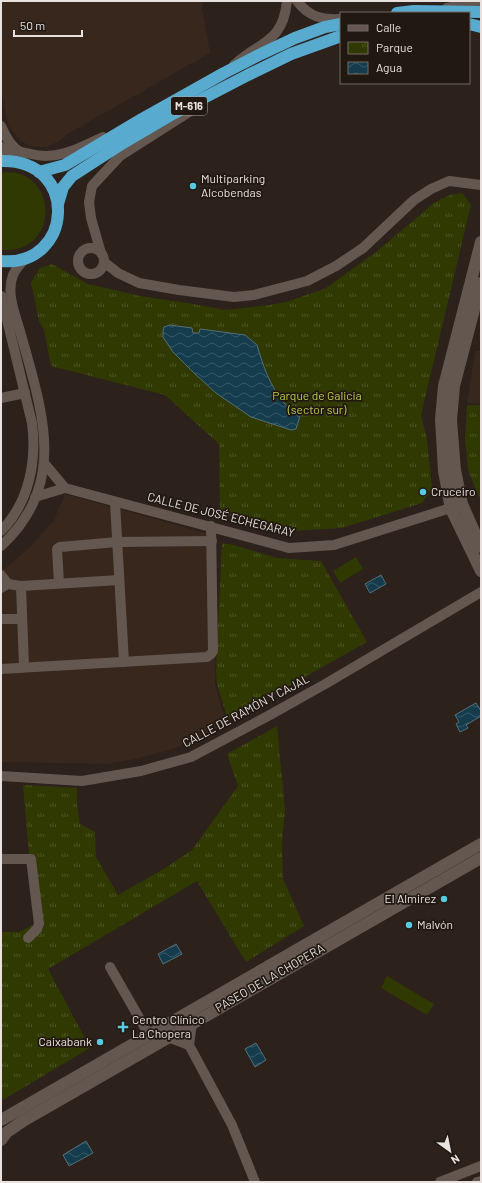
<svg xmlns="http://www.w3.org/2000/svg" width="482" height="1183" font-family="Barlow,sans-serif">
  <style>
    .built { fill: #37271d }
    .green { fill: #303902 }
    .park { fill: url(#park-tufts) }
    .water { fill: url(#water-waves); stroke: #546e78 }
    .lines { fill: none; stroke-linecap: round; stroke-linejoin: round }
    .street { stroke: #63574f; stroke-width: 10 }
    .secondary { stroke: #63574f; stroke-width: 12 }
    .highway { stroke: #58aacf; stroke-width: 12 }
    .poi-dot { fill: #55cae0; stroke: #221812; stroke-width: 1.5 }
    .labels { text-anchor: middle; stroke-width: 3.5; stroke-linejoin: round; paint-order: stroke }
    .shield { fill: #221812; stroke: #ada5a0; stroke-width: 1 }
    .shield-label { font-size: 11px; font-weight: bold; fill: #e8e1dd }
    .poi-label { font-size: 12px; fill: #e8e1dd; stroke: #221812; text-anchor: start }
    .park-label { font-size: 12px; fill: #b7cf4a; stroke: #221812 }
    .street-label { font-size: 12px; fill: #e8e1dd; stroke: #221812 }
  </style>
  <defs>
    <pattern id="park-tufts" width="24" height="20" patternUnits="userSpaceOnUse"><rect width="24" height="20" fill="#303902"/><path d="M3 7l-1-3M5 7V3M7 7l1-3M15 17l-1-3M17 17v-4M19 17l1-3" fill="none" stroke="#4e5526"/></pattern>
    <pattern id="water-waves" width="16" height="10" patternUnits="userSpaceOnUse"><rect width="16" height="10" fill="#153c4c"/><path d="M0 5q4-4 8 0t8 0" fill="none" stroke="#375865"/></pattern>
  </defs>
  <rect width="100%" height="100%" fill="#2c211b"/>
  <g class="built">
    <path d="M1,1H203L202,8L210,53L66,135L67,136L59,141L48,147H37L28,145L21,141L12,131L8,124L1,90Z"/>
    <path d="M475,351H481V404L467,403Z"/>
    <path d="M65,494L216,536L215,684L226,723L175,748L140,758L107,764L1,762V572L30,547L54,520Z"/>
  </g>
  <g class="green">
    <path d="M5,172C9,173 13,172 17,173C52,182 56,233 23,247C16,250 8,250 1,250V173Z"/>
    <path d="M356,557L363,569L340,583L333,571Z"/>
    <path d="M387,976L434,1004L427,1015L381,988Z"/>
  </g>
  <g class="park">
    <path d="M462,193L471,205L421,415L427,439L432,488L422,503L342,528L292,531L220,513L219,444L165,395L51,366L44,330L39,321L31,282L40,268L52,264L88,284L140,296L187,303L226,310L270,305L286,302L326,288L376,252L435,202L450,195Z"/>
    <path d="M467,405H481V502L468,470L465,439Z"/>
    <path d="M222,543L234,545L277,558L321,561L367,642L228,720L217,684L216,671Z"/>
    <path d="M277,726L285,810L282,843L283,879L304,926L246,962L197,881L48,969L90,1048L1,1101V932H19L35,924L23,785L77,788V804L80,824L95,832L96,857L118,895L167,867L192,850L238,786L227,754Z"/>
  </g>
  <g class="water">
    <path d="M170,325L192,328L193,333H199L200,329L245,335L257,345C263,366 270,386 284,403C289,408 297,409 300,416L296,429L291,430L251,417L216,393L194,373L173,352L163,337V331L164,327Z"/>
    <path d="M381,575L386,584L370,593L365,584Z"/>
    <path d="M476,703L481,711V716L466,725L468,728L460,732L456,724L459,722L455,715Z"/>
    <path d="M176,944L182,954L163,964L158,954Z"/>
    <path d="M256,1043L266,1060L255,1067L245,1049Z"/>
    <path d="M86,1141L93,1153L69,1166L63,1155Z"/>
  </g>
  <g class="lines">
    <g class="street">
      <path d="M297,1C309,17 322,20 341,19"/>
      <path d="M447,8L478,1"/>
      <path d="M234,65C260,41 283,43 287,1"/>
      <path d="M1,126C5,135 10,146 19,151C22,153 27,153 31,154C57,161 80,148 103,137"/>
      <circle cx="91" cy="261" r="13"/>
      <path d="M101,253L91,218L89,202L92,186L120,156L200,105"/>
      <path d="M104,262L118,273L139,283L179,290L234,297L254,295L307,281L336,266L363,248L414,200L431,189L449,181L481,185"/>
      <path d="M1,398L25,393"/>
      <path d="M44,463L65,488"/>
      <path d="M65,488L289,548L334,545L457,506"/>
      <path d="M35,497L65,488"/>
      <path d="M115,502L124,662"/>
      <path d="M1,531C29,503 37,461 32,423L2,299"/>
      <path d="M1,546C70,483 41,408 20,331C15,314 6,293 13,275C16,268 21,263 26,258"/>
      <path d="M1,575L8,584"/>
      <path d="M59,583L57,549L60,547L117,542L212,541"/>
      <path d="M21,586L24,667"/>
      <path d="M1,588L8,584L21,586L119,580"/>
      <path d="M1,619H21"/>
      <path d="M1,669L207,657L211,654L213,651L211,526"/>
      <path d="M1,776L82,781L141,771L191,757L268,716L327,683L481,592"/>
      <path d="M1,859H31L39,924L37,929L28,938"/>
      <path d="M110,967L149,1035"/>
      <path d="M192,1023L189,1045L232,1125L255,1182"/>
      <path d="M168,1037L189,1045"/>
      <path d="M440,1182L481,1166"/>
      <path d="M477,1182L481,1181"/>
    </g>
    <g class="secondary">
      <path d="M1,148L14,161"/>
      <path d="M481,242L444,386L441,419L444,471L451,509L481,571"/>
      <path d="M481,283L454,386L451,420L455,470L462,504L481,547"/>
      <path d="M1,297L2,299"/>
      <path d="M1,1120L481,844"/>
      <path d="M1,1140L7,1132L23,1121L481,858"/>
    </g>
    <g class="highway">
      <path d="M397,13L414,11L481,12"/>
      <path d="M469,24L481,27"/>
      <path d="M1,161C81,159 73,268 1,261"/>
      <path d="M39,172L65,165L142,119L224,73L261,54L295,38L325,27L341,24"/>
      <path d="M58,204L63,187L72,176L123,143L169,116L248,75L291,54L341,36"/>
    </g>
  </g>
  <g class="poi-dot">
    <circle cx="193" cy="186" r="4"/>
    <circle cx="423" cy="492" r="4"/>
    <circle cx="444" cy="899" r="4"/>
    <circle cx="409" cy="925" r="4"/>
    <path d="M121 1021h4v4h4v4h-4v4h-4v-4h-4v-4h4z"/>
    <circle cx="100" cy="1042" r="4"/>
  </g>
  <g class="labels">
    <rect class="shield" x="171" y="97" width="36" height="18" rx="3"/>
    <g class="shield-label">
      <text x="189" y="110">M-616</text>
    </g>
    <g class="poi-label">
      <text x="201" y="183">Multiparking<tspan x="201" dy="14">Alcobendas</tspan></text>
      <text x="431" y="496">Cruceiro</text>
      <text x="436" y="903" text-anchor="end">El Almirez</text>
      <text x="417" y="929">Malvón</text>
      <text x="132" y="1024">Centro Clínico<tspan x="132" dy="14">La Chopera</tspan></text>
      <text x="92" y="1046" text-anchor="end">Caixabank</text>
    </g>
    <g class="park-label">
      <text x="317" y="400">Parque de Galicia<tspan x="317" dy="14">(sector sur)</tspan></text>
    </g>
    <g class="street-label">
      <text transform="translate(221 515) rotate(14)" y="4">CALLE DE JOSÉ ECHEGARAY</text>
      <text transform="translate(246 711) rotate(-28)" y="4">CALLE DE RAMÓN Y CAJAL</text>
      <text transform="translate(270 978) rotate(-30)" y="4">PASEO DE LA CHOPERA</text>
    </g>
  </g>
  <rect width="482" height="1183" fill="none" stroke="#e8e1dd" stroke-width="4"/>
  <rect x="340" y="12" width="130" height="72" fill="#221812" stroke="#716863"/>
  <rect x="348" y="25" width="20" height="6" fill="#63574f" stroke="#716863"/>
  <text x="376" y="32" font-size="12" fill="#e8e1dd">Calle</text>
  <rect x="348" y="42" width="20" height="12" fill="url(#park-tufts)" stroke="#716863"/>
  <text x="376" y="52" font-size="12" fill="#e8e1dd">Parque</text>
  <rect x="348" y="62" width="20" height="12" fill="url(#water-waves)" stroke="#716863"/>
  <text x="376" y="72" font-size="12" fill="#e8e1dd">Agua</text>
  <g transform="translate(450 1151) rotate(147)" stroke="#221812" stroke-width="3" paint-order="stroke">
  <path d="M0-3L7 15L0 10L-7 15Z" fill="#e8e1dd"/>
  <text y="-6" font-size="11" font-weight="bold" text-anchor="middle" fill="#e8e1dd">N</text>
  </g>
  <path d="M14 30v6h68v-6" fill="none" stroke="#e8e1dd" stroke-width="2"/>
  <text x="20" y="30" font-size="12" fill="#e8e1dd" stroke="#221812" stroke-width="3" paint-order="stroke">50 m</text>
</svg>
